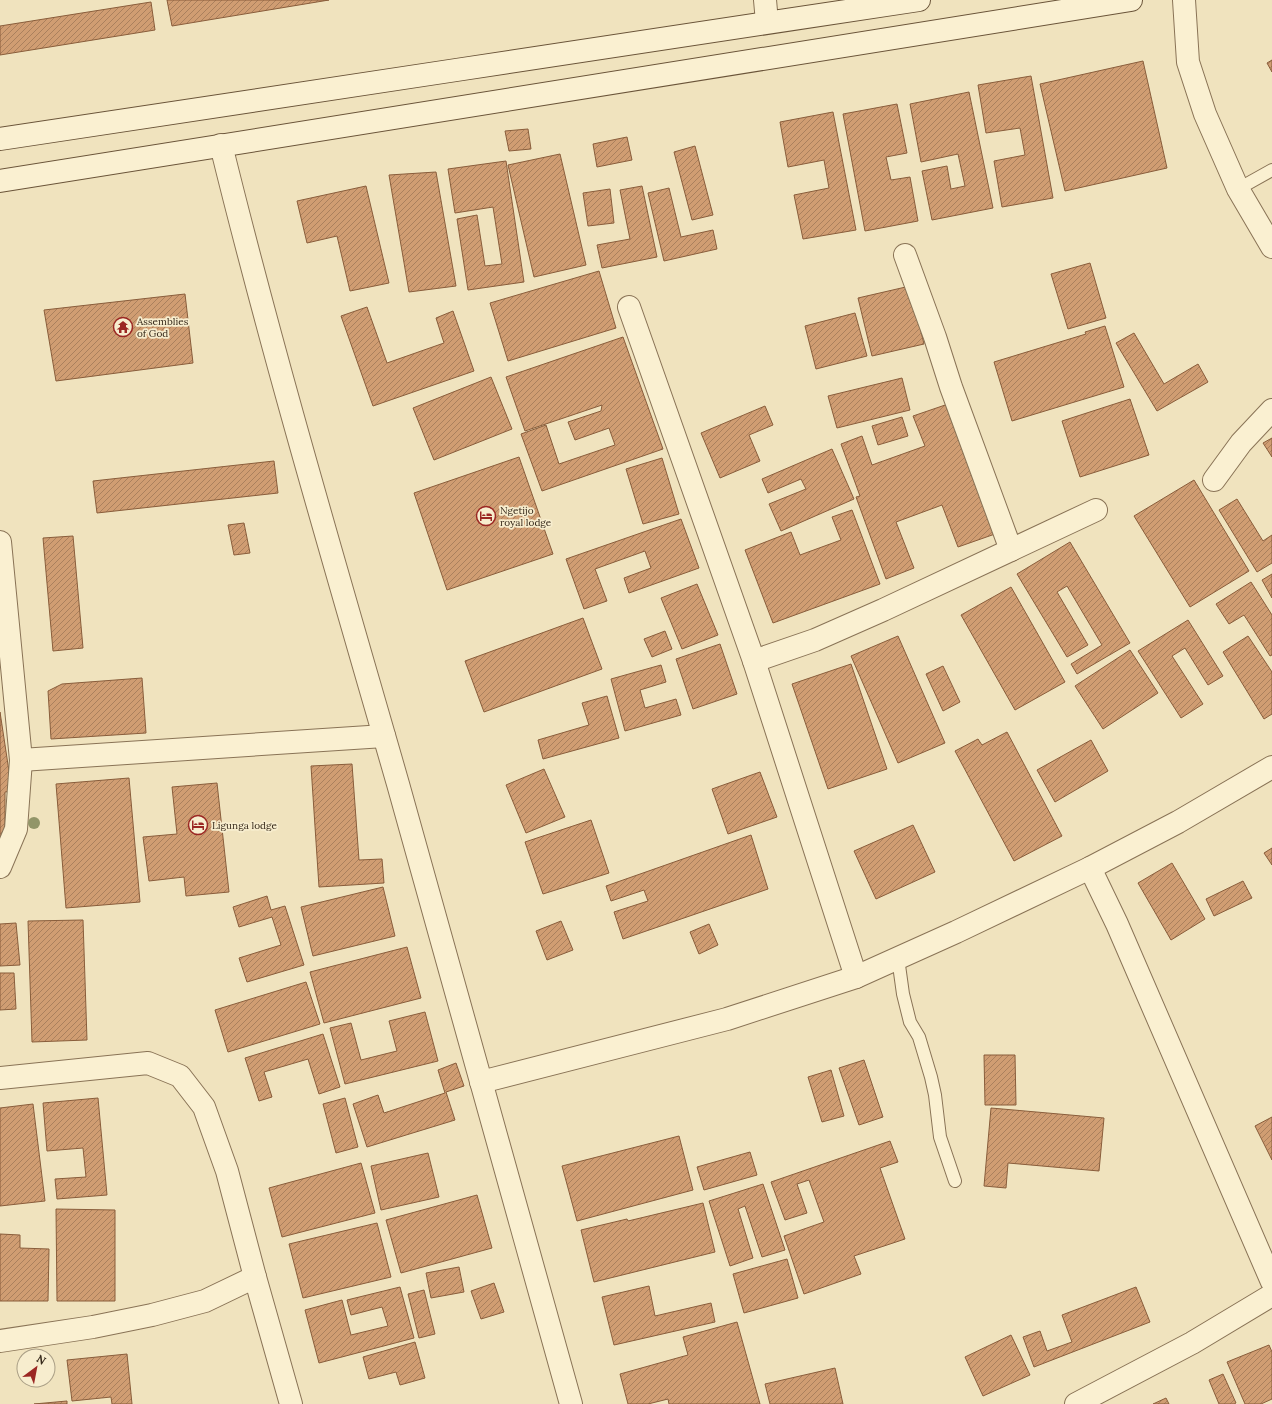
<svg xmlns="http://www.w3.org/2000/svg" width="1272" height="1404" font-family="Lora,serif">
  <style>
    .building { fill: url(#building-hatch); stroke: #895d3b }
    .lines { fill: none; stroke-linecap: round; stroke-linejoin: round }
    .lane-casing { stroke: #897356; stroke-width: 14 }
    .street-casing { stroke: #897356; stroke-width: 24 }
    .secondary-casing { stroke: #6a5439; stroke-width: 24 }
    .lane { stroke: #faf0d1; stroke-width: 12 }
    .street { stroke: #faf0d1; stroke-width: 22 }
    .secondary { stroke: #faf0d1; stroke-width: 22 }
    .tree { fill: #929568 }
    .labels { text-anchor: middle; stroke-width: 3.5; stroke-linejoin: round; paint-order: stroke }
    .poi-label { font-size: 10px; fill: #372a1b; stroke: #f7edce; text-anchor: start }
  </style>
  <defs>
    <pattern id="building-hatch" width="6" height="6" patternUnits="userSpaceOnUse"><rect width="6" height="6" fill="#d09d72"/><path d="M-1 1l2-2M0 6l6-6M5 7l2-2" fill="none" stroke="#aa805d"/></pattern>
  </defs>
  <rect width="100%" height="100%" fill="#f0e3be"/>
  <g class="building">
    <path d="M167,0H329L172,26Z"/>
    <path d="M151,2L155,30L0,55V26Z"/>
    <path d="M1272,60V72L1267,63Z"/>
    <path d="M1143,61L1167,168L1065,191L1040,84Z"/>
    <path d="M1031,76L1053,198L1002,207L994,161L1025,155L1020,128L986,133L978,85Z"/>
    <path d="M969,92L993,208L932,220L922,171L947,166L951,189L965,186L958,154L921,162L910,104Z"/>
    <path d="M897,104L907,153L886,157L891,180L910,177L918,221L865,231L843,114Z"/>
    <path d="M833,112L856,230L803,239L794,195L829,188L824,160L788,167L780,122Z"/>
    <path d="M528,129L531,149L509,151L505,131Z"/>
    <path d="M627,137L632,160L597,167L593,144Z"/>
    <path d="M695,146L713,215L692,220L674,152Z"/>
    <path d="M560,154L586,265L534,277L508,165Z"/>
    <path d="M506,161L524,282L468,290L457,219L477,215L485,266L502,264L493,207L455,213L448,169Z"/>
    <path d="M436,172L456,286L409,292L389,175Z"/>
    <path d="M366,186L389,283L350,291L337,236L307,243L297,201Z"/>
    <path d="M642,186L657,257L602,268L597,245L630,239L620,190Z"/>
    <path d="M669,188L681,237L713,230L717,249L664,261L648,193Z"/>
    <path d="M610,189L614,223L588,226L583,193Z"/>
    <path d="M1090,263L1106,318L1068,329L1051,274Z"/>
    <path d="M599,271L616,328L508,361L490,303Z"/>
    <path d="M910,286L924,344L872,356L858,298Z"/>
    <path d="M185,294L193,363L56,381L44,310Z"/>
    <path d="M367,307L387,363L444,343L436,318L453,311L474,371L373,406L341,316Z"/>
    <path d="M855,313L867,356L816,369L805,326Z"/>
    <path d="M1105,326L1124,387L1012,421L994,362L1086,334L1085,332Z"/>
    <path d="M1134,333L1164,384L1198,364L1208,382L1157,411L1116,343Z"/>
    <path d="M623,337L663,449L542,491L521,434L546,425L559,464L615,445L609,428L575,440L568,422L601,411L602,405L525,431L506,377Z"/>
    <path d="M491,377L512,429L434,460L413,408Z"/>
    <path d="M902,378L910,410L837,428L828,396Z"/>
    <path d="M1130,399L1149,455L1080,477L1062,421Z"/>
    <path d="M951,403L995,534L958,547L942,505L896,522L914,568L886,579L856,497L860,496L841,444L862,436L872,465L925,446L913,416Z"/>
    <path d="M765,406L773,425L749,435L760,461L720,478L701,433Z"/>
    <path d="M902,417L908,436L878,445L872,426Z"/>
    <path d="M1272,438V457L1263,443Z"/>
    <path d="M832,449L854,499L781,531L769,504L806,489L801,479L768,493L762,479Z"/>
    <path d="M519,457L553,554L447,590L414,493Z"/>
    <path d="M662,458L679,514L643,524L626,469Z"/>
    <path d="M274,461L278,493L97,513L93,481Z"/>
    <path d="M1194,480L1249,571L1190,607L1134,516Z"/>
    <path d="M1237,499L1263,541L1272,535V563L1257,572L1219,510Z"/>
    <path d="M852,510L880,584L773,623L745,550L791,532L800,555L841,540L832,517Z"/>
    <path d="M681,519L699,568L629,593L624,578L651,568L645,551L595,569L607,601L584,609L566,559Z"/>
    <path d="M244,523L250,553L234,555L228,525Z"/>
    <path d="M73,536L83,648L53,651L43,538Z"/>
    <path d="M1070,542L1130,643L1077,674L1071,664L1102,645L1067,586L1057,592L1088,645L1067,657L1017,574Z"/>
    <path d="M1272,574V598L1262,580Z"/>
    <path d="M1251,582L1272,615V655L1270,656L1244,615L1229,624L1216,604Z"/>
    <path d="M697,584L718,635L682,649L661,598Z"/>
    <path d="M1011,587L1065,682L1015,710L961,615Z"/>
    <path d="M583,618L602,669L484,712L465,661Z"/>
    <path d="M1188,620L1223,676L1208,685L1185,648L1172,656L1203,704L1181,718L1138,651Z"/>
    <path d="M665,631L672,649L652,657L644,639Z"/>
    <path d="M898,636L945,743L898,763L851,656Z"/>
    <path d="M1248,636L1272,672V714L1264,719L1223,652Z"/>
    <path d="M720,644L737,694L693,709L676,659Z"/>
    <path d="M1130,650L1158,693L1103,729L1075,686Z"/>
    <path d="M851,664L887,769L828,789L792,684Z"/>
    <path d="M661,665L666,682L640,690L645,708L676,699L681,715L625,731L611,679Z"/>
    <path d="M943,666L960,702L943,711L926,674Z"/>
    <path d="M142,678L146,733L51,739L48,691L62,684Z"/>
    <path d="M607,696L619,738L543,759L538,740L589,725L582,703Z"/>
    <path d="M0,712L12,791L5,792V841L0,842Z"/>
    <path d="M1007,732L1062,836L1014,861L955,751L978,739L982,745Z"/>
    <path d="M1091,740L1108,771L1055,802L1037,770Z"/>
    <path d="M352,764L359,860L382,859L384,883L319,887L311,766Z"/>
    <path d="M544,769L565,817L526,833L506,785Z"/>
    <path d="M760,772L777,817L728,834L712,789Z"/>
    <path d="M129,778L140,902L66,908L56,784Z"/>
    <path d="M217,783L229,892L186,896L184,877L149,881L143,837L177,834L172,787Z"/>
    <path d="M591,820L609,873L543,894L525,842Z"/>
    <path d="M913,825L935,872L876,899L854,851Z"/>
    <path d="M751,835L768,889L623,939L614,912L648,901L644,890L611,901L606,886Z"/>
    <path d="M1272,848V865L1264,853Z"/>
    <path d="M1172,863L1205,919L1171,940L1138,883Z"/>
    <path d="M1243,881L1252,898L1214,916L1206,899Z"/>
    <path d="M383,887L395,936L313,956L301,907Z"/>
    <path d="M267,896L271,910L285,906L304,965L247,982L239,958L281,945L272,917L239,927L233,907Z"/>
    <path d="M83,920L87,1040L32,1042L28,921Z"/>
    <path d="M561,921L573,950L547,960L536,931Z"/>
    <path d="M16,923L20,965L0,966V924Z"/>
    <path d="M709,924L718,945L699,954L690,932Z"/>
    <path d="M407,947L421,998L324,1023L310,972Z"/>
    <path d="M0,973H14L16,1009L0,1010Z"/>
    <path d="M306,982L320,1024L228,1052L215,1010Z"/>
    <path d="M425,1012L438,1061L345,1084L330,1028L351,1023L361,1060L397,1051L389,1021Z"/>
    <path d="M323,1034L340,1087L319,1094L308,1059L264,1072L272,1097L259,1101L245,1058Z"/>
    <path d="M984,1055H1015L1016,1105H985Z"/>
    <path d="M864,1060L883,1117L859,1125L839,1068Z"/>
    <path d="M456,1063L464,1086L446,1092L455,1120L367,1147L353,1104L378,1095L384,1113L445,1093L438,1070Z"/>
    <path d="M831,1070L844,1116L822,1122L808,1077Z"/>
    <path d="M98,1098L107,1195L57,1199L55,1179L86,1177L83,1148L47,1151L43,1103Z"/>
    <path d="M345,1098L358,1147L336,1153L323,1104Z"/>
    <path d="M33,1104L45,1201L0,1206V1108Z"/>
    <path d="M991,1108L1104,1118L1099,1171L1008,1163L1006,1188L984,1186Z"/>
    <path d="M1272,1117V1160L1255,1126Z"/>
    <path d="M679,1136L693,1190L577,1221L562,1166Z"/>
    <path d="M890,1141L898,1162L880,1168L905,1239L854,1256L861,1274L804,1294L784,1236L824,1222L809,1180L797,1184L807,1213L785,1220L771,1182Z"/>
    <path d="M750,1152L757,1175L704,1190L697,1167Z"/>
    <path d="M428,1153L439,1197L381,1210L371,1166Z"/>
    <path d="M361,1163L375,1213L282,1237L269,1188Z"/>
    <path d="M763,1184L785,1250L762,1257L745,1206L738,1209L753,1258L730,1266L709,1201Z"/>
    <path d="M477,1195L492,1248L401,1273L386,1220Z"/>
    <path d="M703,1203L715,1252L594,1282L581,1230L627,1219L628,1221Z"/>
    <path d="M56,1209L115,1210V1301H57Z"/>
    <path d="M377,1223L391,1277L303,1298L289,1244Z"/>
    <path d="M0,1234L20,1235V1248L49,1249L48,1301H0Z"/>
    <path d="M787,1259L798,1298L744,1313L733,1274Z"/>
    <path d="M459,1267L464,1292L431,1298L426,1273Z"/>
    <path d="M494,1283L504,1312L481,1319L471,1291Z"/>
    <path d="M649,1286L655,1316L711,1303L715,1322L614,1345L602,1297Z"/>
    <path d="M400,1287L414,1338L319,1363L305,1310L342,1300L351,1335L388,1326L382,1307L351,1315L347,1300Z"/>
    <path d="M1136,1287L1150,1322L1034,1367L1023,1337L1040,1331L1047,1351L1072,1342L1062,1315Z"/>
    <path d="M424,1290L435,1334L419,1338L408,1294Z"/>
    <path d="M737,1322L760,1404H669L668,1399L648,1404H628L620,1374L688,1355L683,1337Z"/>
    <path d="M1011,1335L1030,1375L983,1396L965,1357Z"/>
    <path d="M415,1342L425,1378L400,1385L396,1372L369,1379L363,1357Z"/>
    <path d="M1269,1345L1272,1352V1399L1261,1404H1245L1227,1362Z"/>
    <path d="M127,1354L132,1404H112L111,1397L72,1401L67,1360Z"/>
    <path d="M835,1368L843,1404H770L765,1384Z"/>
    <path d="M1223,1374L1236,1403L1234,1404H1219L1209,1380Z"/>
    <path d="M1166,1398L1169,1404H1153Z"/>
    <path d="M67,1401V1404H34Z"/>
  </g>
  <g class="lines">
    <g class="lane-casing">
      <g id="lane">
        <path d="M1238,189L1272,170"/>
        <path d="M898,958L903,994L910,1022L919,1037L931,1077L935,1095L940,1137L955,1181"/>
      </g>
    </g>
    <g class="street-casing">
      <g id="street">
        <path d="M765,0L767,22"/>
        <path d="M1184,0L1188,62L1205,114L1238,189L1272,247"/>
        <path d="M221,145C274,360 337,572 398,784C456,991 513,1197 571,1404"/>
        <path d="M905,255L935,337L951,387L1011,550"/>
        <path d="M629,307L754,661L856,977"/>
        <path d="M1214,480L1241,443L1272,410"/>
        <path d="M0,542L21,760L16,829L0,867"/>
        <path d="M754,661L815,640L883,610L1096,510"/>
        <path d="M21,760L384,736"/>
        <path d="M1090,868L1117,924L1272,1282"/>
        <path d="M0,1078L148,1063L180,1076L204,1107L227,1171L255,1277L291,1404"/>
        <path d="M481,1082L727,1019L856,977L956,932L1090,868L1178,822L1272,767"/>
        <path d="M0,1341L93,1327L152,1315L205,1301L255,1277"/>
        <path d="M1076,1404L1192,1343L1272,1295"/>
      </g>
    </g>
    <g class="secondary-casing">
      <g id="secondary">
        <path d="M0,139C307,95 612,44 919,0"/>
        <path d="M0,181L1131,0"/>
      </g>
    </g>
    <use href="#lane" class="lane"/>
    <use href="#street" class="street"/>
    <use href="#secondary" class="secondary"/>
  </g>
  <circle class="tree" cx="34" cy="823" r="6"/>
  <defs>
    <g id="temple-ring" transform="scale(1)"><circle r="9.5" fill="#f7edce" stroke="#9b2723" stroke-width="1.5"/><path d="M0-6L5-2H3V0L6.5 2.5H4V6H1.5V3h-3V6H-4V2.5H-6.5L-3 0V-2H-5Z" fill="#9b2723"/></g>
    <g id="hotel-ring" transform="scale(1)"><circle r="9.5" fill="#f7edce" stroke="#9b2723" stroke-width="1.5"/><path d="M-6-4.5h1.5V1H6V5H4.5V3h-9V5H-6ZM-4 0a1.8 1.8 0 1 1 3.6 0ZM.5 0V-2.5h3Q6-2.5 6 0Z" fill="#9b2723"/></g>
  </defs>
  <g fill-rule="evenodd">
    <use href="#temple-ring" x="123" y="327"/>
    <use href="#hotel-ring" x="486" y="516"/>
    <use href="#hotel-ring" x="198" y="825"/>
  </g>
  <g class="labels">
    <g class="poi-label">
      <text x="137" y="325">Assemblies<tspan x="137" dy="12">of God</tspan></text>
      <text x="500" y="514">Ngetijo<tspan x="500" dy="12">royal lodge</tspan></text>
      <text x="212" y="829">Ligunga lodge</text>
    </g>
  </g>
  <g transform="translate(36 1368) rotate(32)"><circle r="19" fill="#f7edce" stroke="#aa9f86"/>
  <path d="M0-3L7 15L0 10L-7 15Z" fill="#9b2723"/>
  <text y="-6" font-size="11" font-weight="bold" text-anchor="middle" fill="#372a1b">N</text>
  </g>
</svg>
